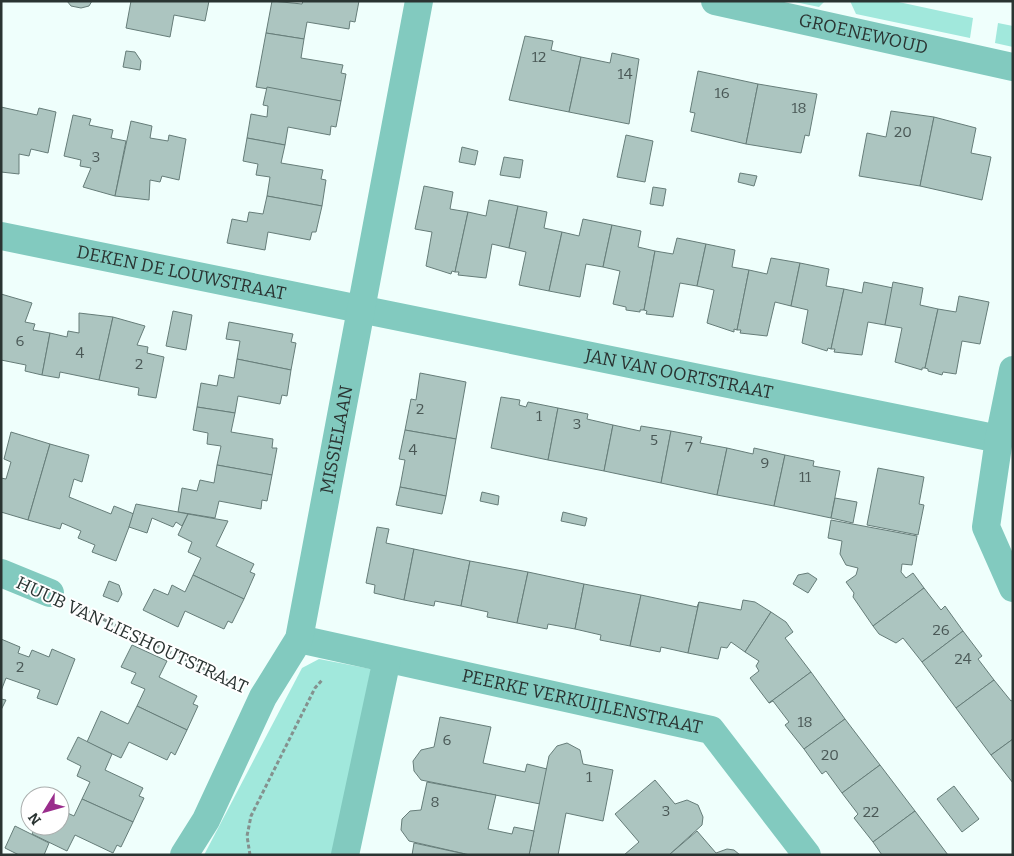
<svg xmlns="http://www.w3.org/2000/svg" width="1014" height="856" font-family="Bitter,serif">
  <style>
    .green { fill: #a1e8dc }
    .building { fill: #acc5c0; stroke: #667d79 }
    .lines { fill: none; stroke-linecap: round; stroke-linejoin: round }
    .path { stroke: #84918e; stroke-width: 3; stroke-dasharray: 4 2.5; stroke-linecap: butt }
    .minor { stroke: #82cabf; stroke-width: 28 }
    .labels { text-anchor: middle; stroke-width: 4; stroke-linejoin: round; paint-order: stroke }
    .number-label { font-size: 15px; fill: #4a5856 }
    .street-label { font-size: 18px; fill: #2a3432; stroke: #fff }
  </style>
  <rect width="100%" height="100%" fill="#effffc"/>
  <g class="green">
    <path d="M790,1H825L819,7Z"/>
    <path d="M850,1H894L973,18L970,38L856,14Z"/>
    <path d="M998,23L1013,26V47L995,43Z"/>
    <path d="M319,659L371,669L333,855H204L302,668Z"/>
  </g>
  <g class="building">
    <path d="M67,1H92L89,6L81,8L71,6Z"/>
    <path d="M131,1H209L205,21L174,15L170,37L126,28Z"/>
    <path d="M272,1L302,4L303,1H359L355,22L350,21L349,29L307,22L304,39L266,33Z"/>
    <path d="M266,33L304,39L301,58L343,65L341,73L346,74L341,101L256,87Z"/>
    <path d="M525,36L553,41L551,50L581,57L569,112L509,100Z"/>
    <path d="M126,51L135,52L141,61L140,70L123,67Z"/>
    <path d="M612,53L639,59L629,124L569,112L581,57L610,63Z"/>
    <path d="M698,71L758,84L746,144L691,131L695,113L690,112Z"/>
    <path d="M758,84L817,94L809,136L805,135L801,153L746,144Z"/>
    <path d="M267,87L341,101L336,127L331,126L330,135L288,127L285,145L247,138L251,114L267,117L268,106L263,105Z"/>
    <path d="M1,107L37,115L39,108L56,112L48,153L31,149L29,156L19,154V174L1,172Z"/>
    <path d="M891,111L934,117L920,186L859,176L867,133L886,137Z"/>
    <path d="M73,115L91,119L89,125L113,130L111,138L126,141L115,196L83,187L91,168L80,166L81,160L64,156Z"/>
    <path d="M934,117L976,128L971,153L991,157L982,200L920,186Z"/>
    <path d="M131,121L152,126L150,138L168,141L169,135L186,139L179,180L162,176L160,182L150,180L149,200L115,196Z"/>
    <path d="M626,135L653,141L645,182L617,177Z"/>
    <path d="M247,138L285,145L281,163L323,170L321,179L326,180L322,206L267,196L270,177L256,175L258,164L243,161Z"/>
    <path d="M462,147L478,151L475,165L459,162Z"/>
    <path d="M504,157L523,160L520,178L500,175Z"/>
    <path d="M740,173L757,176L754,186L738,182Z"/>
    <path d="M424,186L453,192L450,209L468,212L455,272L452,271L451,274L426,266L432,232L415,229Z"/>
    <path d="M653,187L666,189L663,206L650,204Z"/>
    <path d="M267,196L322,206L316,232H312L310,240L268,232L265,250L227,243L232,219L247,222L249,212L263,214Z"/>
    <path d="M489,200L518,206L509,248L492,244L486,278L458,275L459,272H455L468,212L486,216Z"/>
    <path d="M518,206L547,212L544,228L562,232L549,291L519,285L526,252L509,248Z"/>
    <path d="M583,219L612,225L603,267L586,264L580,297L549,291L562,232L579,236Z"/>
    <path d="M612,225L641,231L638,247L655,251L644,310H640V312L626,310V307L613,304L620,271L603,267Z"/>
    <path d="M677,238L706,244L697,286L680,283L673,317L646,314L647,311L644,310L655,251L673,254Z"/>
    <path d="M706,244L735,250L732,267L749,270L737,330L734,329V332L707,323L714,290L697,286Z"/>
    <path d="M771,258L800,263L791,306L775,302L767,336L740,333L741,330H737L749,270L767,274Z"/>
    <path d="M800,263L829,269L826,286L844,289L831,349L828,348L827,351L802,343L808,310L791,306Z"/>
    <path d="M864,282L893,288L885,325L868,322L862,355L834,352L835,349H831L844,289L862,293Z"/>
    <path d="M893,282L923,288L920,305L938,309L925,368H922V370L895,362L902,328L885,325Z"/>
    <path d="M1,294L32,303L25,322L35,324L33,330L50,333L42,375L25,371L26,365L1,360Z"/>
    <path d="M959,296L989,302L980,344L962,341L956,374L943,372L942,375L928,371V369L925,368L938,309L956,312Z"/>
    <path d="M173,311L192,315L186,350L166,346Z"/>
    <path d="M79,313L113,317L99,380L60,372L59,378L42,375L50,333L67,337L68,331L79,333Z"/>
    <path d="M113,317L145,326L137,345L148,347L147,353L164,357L156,398L138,395L139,388L99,380Z"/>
    <path d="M229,322L293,334L291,342L296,343L291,370L237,359L240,341L226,339Z"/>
    <path d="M237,359L291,370L287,396L282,395L280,404L238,396L235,413L197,407L201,383L217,386L219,375L234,378Z"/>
    <path d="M420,373L466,382L456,439L405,430L411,399L416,400Z"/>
    <path d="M501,397L520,400L519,405L526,407L528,402L558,408L548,460L491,448Z"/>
    <path d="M197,407L235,413L231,432L273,439L272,448H277L272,475L217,465L221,446L207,444L208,433L193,430Z"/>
    <path d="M558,408L588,414L587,419L613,425L604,471L548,460Z"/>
    <path d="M613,425L640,431L641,426L671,431L661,483L604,471Z"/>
    <path d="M405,430L456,439L446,496L400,487L405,460L399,459Z"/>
    <path d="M671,431L702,437L700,443L727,448L717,495L661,483Z"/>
    <path d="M11,432L50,444L28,520L1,512V478L6,479L11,462L4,459Z"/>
    <path d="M50,444L89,455L82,482L74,479L69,497L111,514L114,506L134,514L116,561L92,552L95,545L78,538L81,531L62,523L60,529L28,520Z"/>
    <path d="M727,448L753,454L754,448L785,455L774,506L717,495Z"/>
    <path d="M785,455L814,461L813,466L840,471L831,518L774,506Z"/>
    <path d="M217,465L272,475L267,501L262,500L261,509L219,501L215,518L178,512L182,488L197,491L200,480L214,483Z"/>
    <path d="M878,468L924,477L919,504L924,505L918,535L867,525Z"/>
    <path d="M400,487L446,496L442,514L396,505Z"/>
    <path d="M482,492L499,496L498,505L480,501Z"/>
    <path d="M835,498L857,502L853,523L831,518Z"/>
    <path d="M136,504L178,512L188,514L182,526L176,522L173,527L152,518L147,533L129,527Z"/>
    <path d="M563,512L587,518L585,526L561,521Z"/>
    <path d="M188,514L228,521L216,546L254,564L250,572L255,574L244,599L193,575L201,558L188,552L192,542L178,535Z"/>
    <path d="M831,520L917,536L912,565L902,564L901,572L906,578L913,573L924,588L873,626L853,597L854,593L846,582L856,575L858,568L846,565L840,554L842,541L828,538Z"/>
    <path d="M377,527L389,529L386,543L414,549L404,600L374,593L375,585L366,583Z"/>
    <path d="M414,549L470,561L461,606L435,601L434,606L404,600Z"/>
    <path d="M470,561L528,572L517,623L487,617L488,612L461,606Z"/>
    <path d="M528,572L584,584L575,629L548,624L547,629L517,623Z"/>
    <path d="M808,573L817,579L808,593L793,584L798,575Z"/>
    <path d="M193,575L244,599L232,623L228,621L224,629L185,611L178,627L143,610L154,589L168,595L172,585L185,592Z"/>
    <path d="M109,581L119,585L122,594L118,602L103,596Z"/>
    <path d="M584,584L641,595L630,646L600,640L601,635L575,629Z"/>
    <path d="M924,588L941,610L945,606L963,631L922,662L903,638L896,643L879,634L873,626Z"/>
    <path d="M641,595L697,607L699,602L688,653L661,647L660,652L630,646Z"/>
    <path d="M743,600L755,602L771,612L745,652L731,642L727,648L721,647L718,659L688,653L699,602L741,610Z"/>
    <path d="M771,612L786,622L793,632L785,638L811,672L769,703L750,678L759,671L756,666L759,661L745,652Z"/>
    <path d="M963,631L982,656L978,659L994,680L956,708L922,662Z"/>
    <path d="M1,639L20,647L18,653L29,657L32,650L49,657L52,649L75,659L57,705L37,698L40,690L6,678L1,691Z"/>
    <path d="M132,645L167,661L159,677L197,696L193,704L198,706L187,730L137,706L145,689L131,683L136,673L121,667Z"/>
    <path d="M811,672L845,719L804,749L785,725L789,722L773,701L769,703Z"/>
    <path d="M994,680L1011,701L1013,700V739L991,755L956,708Z"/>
    <path d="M1,699L6,700L1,710Z"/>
    <path d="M137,706L187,730L175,755L171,752L167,760L129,742L121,758L87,742L101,711L128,724Z"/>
    <path d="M440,717L491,727L483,763L525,772L527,764L547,769L540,804L421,780L414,771L413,761L421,750L434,747Z"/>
    <path d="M845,719L880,765L842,793L826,771L822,774L804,749Z"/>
    <path d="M78,737L112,754L105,770L143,788L139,796L144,798L133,822L82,799L90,782L77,776L81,766L67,759Z"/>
    <path d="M1013,739V783L991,755Z"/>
    <path d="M567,743L580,750L583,764L613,770L603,821L566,813L558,855H529L549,756L557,746Z"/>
    <path d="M880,765L915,811L873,842L854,818L858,814L842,793Z"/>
    <path d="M655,780L675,804L687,800L698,805L703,817L702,825L669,855H624L639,842L615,814Z"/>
    <path d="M427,782L496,795L488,829L512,834L514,827L534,831L529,855H470L409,841L401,830L402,819L410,811L421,810Z"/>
    <path d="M954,786L979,819L962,832L937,799Z"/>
    <path d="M82,799L133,822L121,847L117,845L113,853L75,835L67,851L32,834L36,826H60L61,810L74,816Z"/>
    <path d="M915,811L948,855H882L873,842Z"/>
    <path d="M15,826L49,843L44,855H19L5,848Z"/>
    <path d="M697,831L716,853L727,849L734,850L740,855H669Z"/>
    <path d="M414,843L465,854V855H412Z"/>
  </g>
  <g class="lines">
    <g class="path">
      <path d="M80,608L231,682"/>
      <path d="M250,855L247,836L251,816L315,688L322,680"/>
    </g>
    <g class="minor">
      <path id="s1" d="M715,1L1013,67"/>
      <path id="s2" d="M1,236L999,439"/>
      <path d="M1013,370L999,439L986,527L1013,588"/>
      <path d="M1,573L50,593"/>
      <path id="s3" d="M299,639L711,730L807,855"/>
      <path id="s4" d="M184,855L206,820L263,697L299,639L419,1"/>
      <path d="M345,855L387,659"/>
    </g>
  </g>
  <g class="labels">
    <g class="number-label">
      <text x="539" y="62">12</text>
      <text x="625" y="79">14</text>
      <text x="722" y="98">16</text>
      <text x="799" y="113">18</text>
      <text x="903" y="137">20</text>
      <text x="96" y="162">3</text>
      <text x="20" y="346">6</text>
      <text x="80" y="358">4</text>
      <text x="139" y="369">2</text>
      <text x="420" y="414">2</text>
      <text x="539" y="421">1</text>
      <text x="577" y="429">3</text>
      <text x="654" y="445">5</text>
      <text x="689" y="452">7</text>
      <text x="413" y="455">4</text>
      <text x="765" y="468">9</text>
      <text x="805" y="482">11</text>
      <text x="941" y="635">26</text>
      <text x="963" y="664">24</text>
      <text x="20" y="672">2</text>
      <text x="805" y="727">18</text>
      <text x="447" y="745">6</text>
      <text x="830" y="760">20</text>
      <text x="589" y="782">1</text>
      <text x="435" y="807">8</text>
      <text x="666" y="816">3</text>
      <text x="871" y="817">22</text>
    </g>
    <g class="street-label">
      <text dy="6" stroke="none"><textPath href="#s1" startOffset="152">GROENEWOUD</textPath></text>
      <text dy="6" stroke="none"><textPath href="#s2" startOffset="184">DEKEN DE LOUWSTRAAT</textPath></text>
      <text dy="6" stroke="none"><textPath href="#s2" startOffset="692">JAN VAN OORTSTRAAT</textPath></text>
      <text dy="6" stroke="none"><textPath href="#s4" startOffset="448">MISSIELAAN</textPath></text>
      <text transform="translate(132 635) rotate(25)" y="6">HUUB VAN LIESHOUTSTRAAT</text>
      <text dy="6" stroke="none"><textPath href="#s3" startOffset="290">PEERKE VERKUIJLENSTRAAT</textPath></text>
    </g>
  </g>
  <rect width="1014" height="856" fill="none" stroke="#2a3432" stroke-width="5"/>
  <g transform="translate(45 811) rotate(233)"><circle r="24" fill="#ffffff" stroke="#aaaead"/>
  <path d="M0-4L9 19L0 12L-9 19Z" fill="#9a2d8c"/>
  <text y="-8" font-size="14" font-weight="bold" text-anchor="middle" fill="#2a3432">N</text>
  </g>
</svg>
